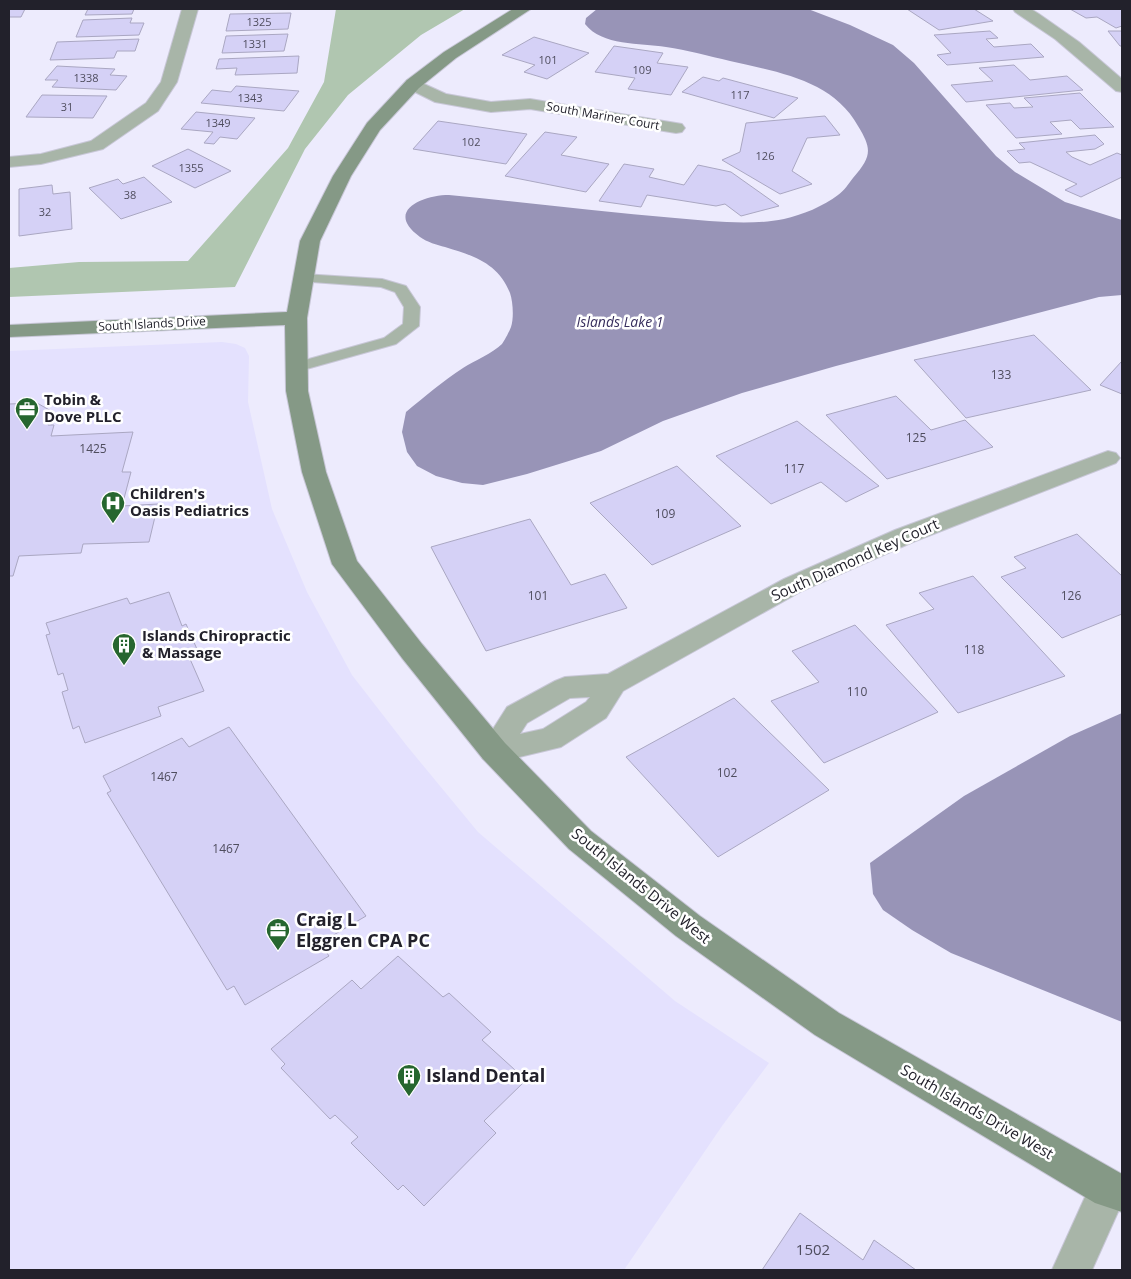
<svg xmlns="http://www.w3.org/2000/svg" width="1131" height="1279" font-family="'Open Sans',sans-serif">
  <style>
    .built { fill: #e4e1fe }
    .green { fill: #b0c6b0 }
    .water { fill: #9894b7 }
    .building { fill: #d5d1f6; stroke: #aaa7c2 }
    .lines { fill: none; stroke-linecap: round; stroke-linejoin: round }
    .lane-casing { stroke: #c8c7d7; stroke-width: 2 }
    .street-casing { stroke: #c8c7d7; stroke-width: 2 }
    .secondary-casing { stroke: #c8c7d7; stroke-width: 2 }
    .lane { fill: #a8b5a8; fill-rule: evenodd }
    .street { fill: #a8b5a8; fill-rule: evenodd }
    .secondary { fill: #859986; fill-rule: evenodd }
    .labels { text-anchor: middle; stroke-width: 5; stroke-linejoin: round; paint-order: stroke }
    .far-number-label { font-size: 11px; fill: #4f4d5e }
    .far-street-label { font-size: 12px; fill: #22212b; stroke: #fff }
    .number-label { font-size: 12px; fill: #4f4d5e }
    .far-water-label { font-size: 14px; font-style: italic; fill: #372e5d; stroke: #fff }
    .poi-label { font-size: 15px; font-weight: bold; fill: #22212b; stroke: #fff; text-anchor: start }
    .street-label { font-size: 15px; fill: #22212b; stroke: #fff }
    .near-number-label { font-size: 15px; fill: #4f4d5e }
    .near-poi-label { font-size: 18px; font-weight: bold; fill: #22212b; stroke: #fff; text-anchor: start }
  </style>
  <rect width="100%" height="100%" fill="#edebfd"/>
  <path class="built" d="M222,342L236,344L245,348L249,356L248,402L272,509L307,592L352,675L407,746L478,832L675,1001L769,1063L722,1126L624,1270H9V351Z"/>
  <path class="green" d="M336,9H465L421,35L348,95L305,149L235,287L9,297V268L79,262L188,261L288,148L324,82Z"/>
  <g class="water">
    <path d="M597,9H808L850,25L893,45L914,63L996,156L1015,172L1065,202L1122,220V295L1099,297L836,366L742,393L663,421L601,451L527,474L483,485L462,483L436,476L417,466L407,452L402,432L406,412C424,397 443,381 463,368C474,361 493,353 502,344C505,340 509,332 511,327C514,318 513,302 510,293C498,263 474,256 445,247C437,245 427,242 420,237C384,211 423,195 449,195C525,202 600,212 675,218C711,221 749,226 784,219C802,215 824,206 838,195C844,191 849,183 853,178C872,156 872,149 858,126C833,80 778,72 730,61C709,56 687,50 666,47C640,43 602,46 585,24L586,18Z"/>
    <path d="M1122,713V1022L951,953L912,930L883,910L873,894L870,863L964,796L1070,736Z"/>
  </g>
  <g class="building">
    <path d="M9,9H25L21,17H9Z"/>
    <path d="M88,9H134L132,14L85,15Z"/>
    <path d="M907,9H974L993,21L939,30Z"/>
    <path d="M1070,9H1122V26L1116,28L1097,17L1086,18Z"/>
    <path d="M291,13L288,29L226,31L230,14Z"/>
    <path d="M132,18L130,23H144L139,35L76,37L83,20Z"/>
    <path d="M990,31L998,38L986,39L994,47L1031,44L1044,57L947,65L937,55L951,53L934,35Z"/>
    <path d="M1108,31H1122V46H1120Z"/>
    <path d="M288,34L284,51L222,53L226,36Z"/>
    <path d="M534,37L589,53L547,79L524,72L535,65L502,55Z"/>
    <path d="M139,39L135,51H117L114,58L50,60L57,42Z"/>
    <path d="M614,46L663,53L657,63L688,67L671,95L628,89L635,78L595,72Z"/>
    <path d="M299,56L297,73L235,75L237,68L216,69L219,59Z"/>
    <path d="M1014,65L1030,80L1067,76L1083,90L966,102L951,85L993,81L979,68Z"/>
    <path d="M57,66L115,69L110,75L127,76L116,90L52,87L58,80H45Z"/>
    <path d="M703,77L719,81L723,78L798,98L774,118L682,92Z"/>
    <path d="M236,86L299,91L284,111L201,103L212,90L231,92Z"/>
    <path d="M1080,93L1114,127L1080,129L1071,120L1050,122L1062,134L1016,138L986,105L1010,103L1014,108L1033,107L1024,98Z"/>
    <path d="M42,95L107,96L93,118L26,117Z"/>
    <path d="M196,112L255,118L237,139L220,137L214,144L204,143L213,132L181,129Z"/>
    <path d="M825,116L840,135L807,138L792,171L812,184L780,194L722,160L740,152L746,123Z"/>
    <path d="M438,121L527,134L506,164L413,149Z"/>
    <path d="M545,132L577,137L561,155L609,164L586,192L505,176Z"/>
    <path d="M1095,135L1104,144L1095,149L1066,152L1072,157L1090,165L1117,153L1122,155V177L1081,197L1065,190L1077,184L1030,162L1019,163L1007,151L1025,149L1019,143Z"/>
    <path d="M188,149L231,171L195,188L152,166Z"/>
    <path d="M624,164L654,169L649,177L684,185L698,165L731,172L779,206L741,216L725,204L716,206L647,195L641,207L599,201Z"/>
    <path d="M144,177L172,202L121,219L89,188L118,179L123,184Z"/>
    <path d="M52,185L53,194L70,192L72,229L19,236V189Z"/>
    <path d="M1034,335L1091,390L966,418L914,360Z"/>
    <path d="M1122,361V394L1100,385Z"/>
    <path d="M896,396L931,430L965,420L993,447L887,479L826,415Z"/>
    <path d="M37,403L53,412L48,425H54L51,436L133,432L122,472H131L122,506L158,504L149,542L83,544L81,553L19,556L13,576H9V404Z"/>
    <path d="M797,421L879,486L846,502L821,482L771,504L716,456Z"/>
    <path d="M677,466L741,526L652,565L590,503Z"/>
    <path d="M530,519L571,585L605,574L627,608L486,651L431,547Z"/>
    <path d="M1077,534L1122,576V614L1062,638L1001,577L1026,568L1014,557Z"/>
    <path d="M973,576L1065,676L958,713L886,625L934,609L919,593Z"/>
    <path d="M169,592L182,626L186,624L200,656L190,659L204,691L158,707L161,716L85,743L79,726L73,729L62,692L68,690L63,673L58,675L46,635L50,634L46,623L127,598L130,604Z"/>
    <path d="M855,625L938,712L824,763L771,701L819,682L792,651Z"/>
    <path d="M734,698L829,790L718,857L626,757Z"/>
    <path d="M229,727L366,916L320,943L329,956L245,1005L234,986L227,990L107,793L111,791L103,776L182,738L189,747Z"/>
    <path d="M398,956L443,997L449,993L491,1032L482,1040L526,1080L484,1121L496,1133L424,1206L403,1185L398,1190L351,1143L358,1137L335,1115L330,1119L281,1068L285,1064L271,1049L352,980L361,989Z"/>
    <path d="M800,1213L863,1260L874,1240L916,1270H762Z"/>
  </g>
  <g class="lines">
    <g class="lane-casing">
      <path id="lane" d="M303,274L382,279L406,286L420,307L419,326L396,344L303,370H291L289,367L291,364L384,338L403,324L404,307L395,292L381,287L298,281L296,278L298,275Z"/>
    </g>
    <g class="street-casing">
      <g id="street">
        <path d="M182,9H198L177,82L158,111L103,149L41,164L9,167V157L41,154L91,141L146,103L161,82Z"/>
        <path d="M1013,9H1031L1039,14L1079,42L1122,79V92L1116,91L1055,39L1015,12Z"/>
        <path d="M413,79L446,94L491,102L530,99L676,123L682,124L685,128L682,132L676,133L530,109L491,112L435,102L407,88L405,84L407,80Z"/>
        <path d="M1108,451L1116,453L1120,458L1116,463L913,542L802,591L623,691L606,718L561,747L494,763L483,759L479,751L507,707L555,681L565,677L608,674L784,579L895,530ZM590,697L586,702L543,729L520,734L527,723L570,698Z"/>
        <path d="M1109,1170L1122,1175V1203L1092,1270H1052L1095,1175Z"/>
      </g>
    </g>
    <g class="secondary-casing">
      <path id="secondary" d="M513,9H531L456,58L419,88L380,130L351,176L320,241L307,318L308,391L326,472L357,561L422,644L505,743L591,831L700,916L839,1013L1122,1174V1212L1095,1203L815,1035L676,936L569,849L483,759L402,658L332,564L302,472L286,391L285,325L9,337V325L287,312L300,241L333,176L367,123L407,80L444,52Z"/>
    </g>
    <use href="#lane" class="lane"/>
    <use href="#street" class="street"/>
    <use href="#secondary" class="secondary"/>
  </g>
  <defs>
    <g id="office-pin" transform="scale(1.25)"><path d="M0 17L-7.5 6A9.5 9.5 0 1 1 7.5 6Z" fill="#26662f" stroke="#fff"/><path d="M-6-3h4V-5.5h4V-3h4V5H-6ZM-1-4.5V-3h2v-1.5ZM-6 0V1H6V0Z" fill="#fff"/></g>
    <g id="hospital-pin" transform="scale(1.25)"><path d="M0 17L-7.5 6A9.5 9.5 0 1 1 7.5 6Z" fill="#26662f" stroke="#fff"/><path d="M-5-5h3v3.5h4V-5h3V5h-3V1.5h-4V5h-3Z" fill="#fff"/></g>
    <g id="building-pin" transform="scale(1.25)"><path d="M0 17L-7.5 6A9.5 9.5 0 1 1 7.5 6Z" fill="#26662f" stroke="#fff"/><path d="M-4-6H4V6H1V3H-1V6H-4ZM-2.5-4.3h1.7v1.8h-1.7ZM.8-4.3h1.7v1.8H.8ZM-2.5-1h1.7V.8h-1.7ZM.8-1h1.7V.8H.8Z" fill="#fff"/></g>
  </defs>
  <g fill-rule="evenodd">
    <use href="#office-pin" x="27" y="409"/>
    <use href="#hospital-pin" x="113" y="503"/>
    <use href="#building-pin" x="124" y="645"/>
    <use href="#office-pin" x="278" y="930"/>
    <use href="#building-pin" x="409" y="1076"/>
  </g>
  <g class="labels">
    <g class="far-number-label">
      <text x="259" y="26">1325</text>
      <text x="255" y="48">1331</text>
      <text x="548" y="64">101</text>
      <text x="642" y="74">109</text>
      <text x="86" y="82">1338</text>
      <text x="740" y="99">117</text>
      <text x="250" y="102">1343</text>
      <text x="67" y="111">31</text>
      <text x="218" y="127">1349</text>
      <text x="471" y="146">102</text>
      <text x="765" y="160">126</text>
      <text x="191" y="172">1355</text>
      <text x="130" y="199">38</text>
      <text x="45" y="216">32</text>
    </g>
    <g class="far-street-label">
      <text transform="translate(603 116) rotate(10)" y="4">South Mariner Court</text>
      <text transform="translate(152 324) rotate(-3)" y="4">South Islands Drive</text>
    </g>
    <g class="number-label">
      <text x="1001" y="379">133</text>
      <text x="916" y="442">125</text>
      <text x="93" y="453">1425</text>
      <text x="794" y="473">117</text>
      <text x="665" y="518">109</text>
      <text x="538" y="600">101</text>
      <text x="1071" y="600">126</text>
      <text x="974" y="654">118</text>
      <text x="857" y="696">110</text>
      <text x="727" y="777">102</text>
      <text x="164" y="781">1467</text>
      <text x="226" y="853">1467</text>
    </g>
    <g class="far-water-label">
      <text x="620" y="327">Islands Lake 1</text>
    </g>
    <g class="poi-label">
      <text x="44" y="405">Tobin &amp;<tspan x="44" dy="17">Dove PLLC</tspan></text>
      <text x="130" y="499">Children's<tspan x="130" dy="17">Oasis Pediatrics</tspan></text>
      <text x="142" y="641">Islands Chiropractic<tspan x="142" dy="17">&amp; Massage</tspan></text>
    </g>
    <g class="street-label">
      <text transform="translate(855 560) rotate(-24)" y="5">South Diamond Key Court</text>
      <text transform="translate(641 886) rotate(39)" y="5">South Islands Drive West</text>
      <text transform="translate(977 1112) rotate(30)" y="5">South Islands Drive West</text>
    </g>
    <g class="near-number-label">
      <text x="813" y="1255">1502</text>
    </g>
    <g class="near-poi-label">
      <text x="296" y="926">Craig L<tspan x="296" dy="21">Elggren CPA PC</tspan></text>
      <text x="426" y="1082">Island Dental</text>
    </g>
  </g>
  <rect width="1131" height="1279" fill="none" stroke="#22212b" stroke-width="20"/>
</svg>
